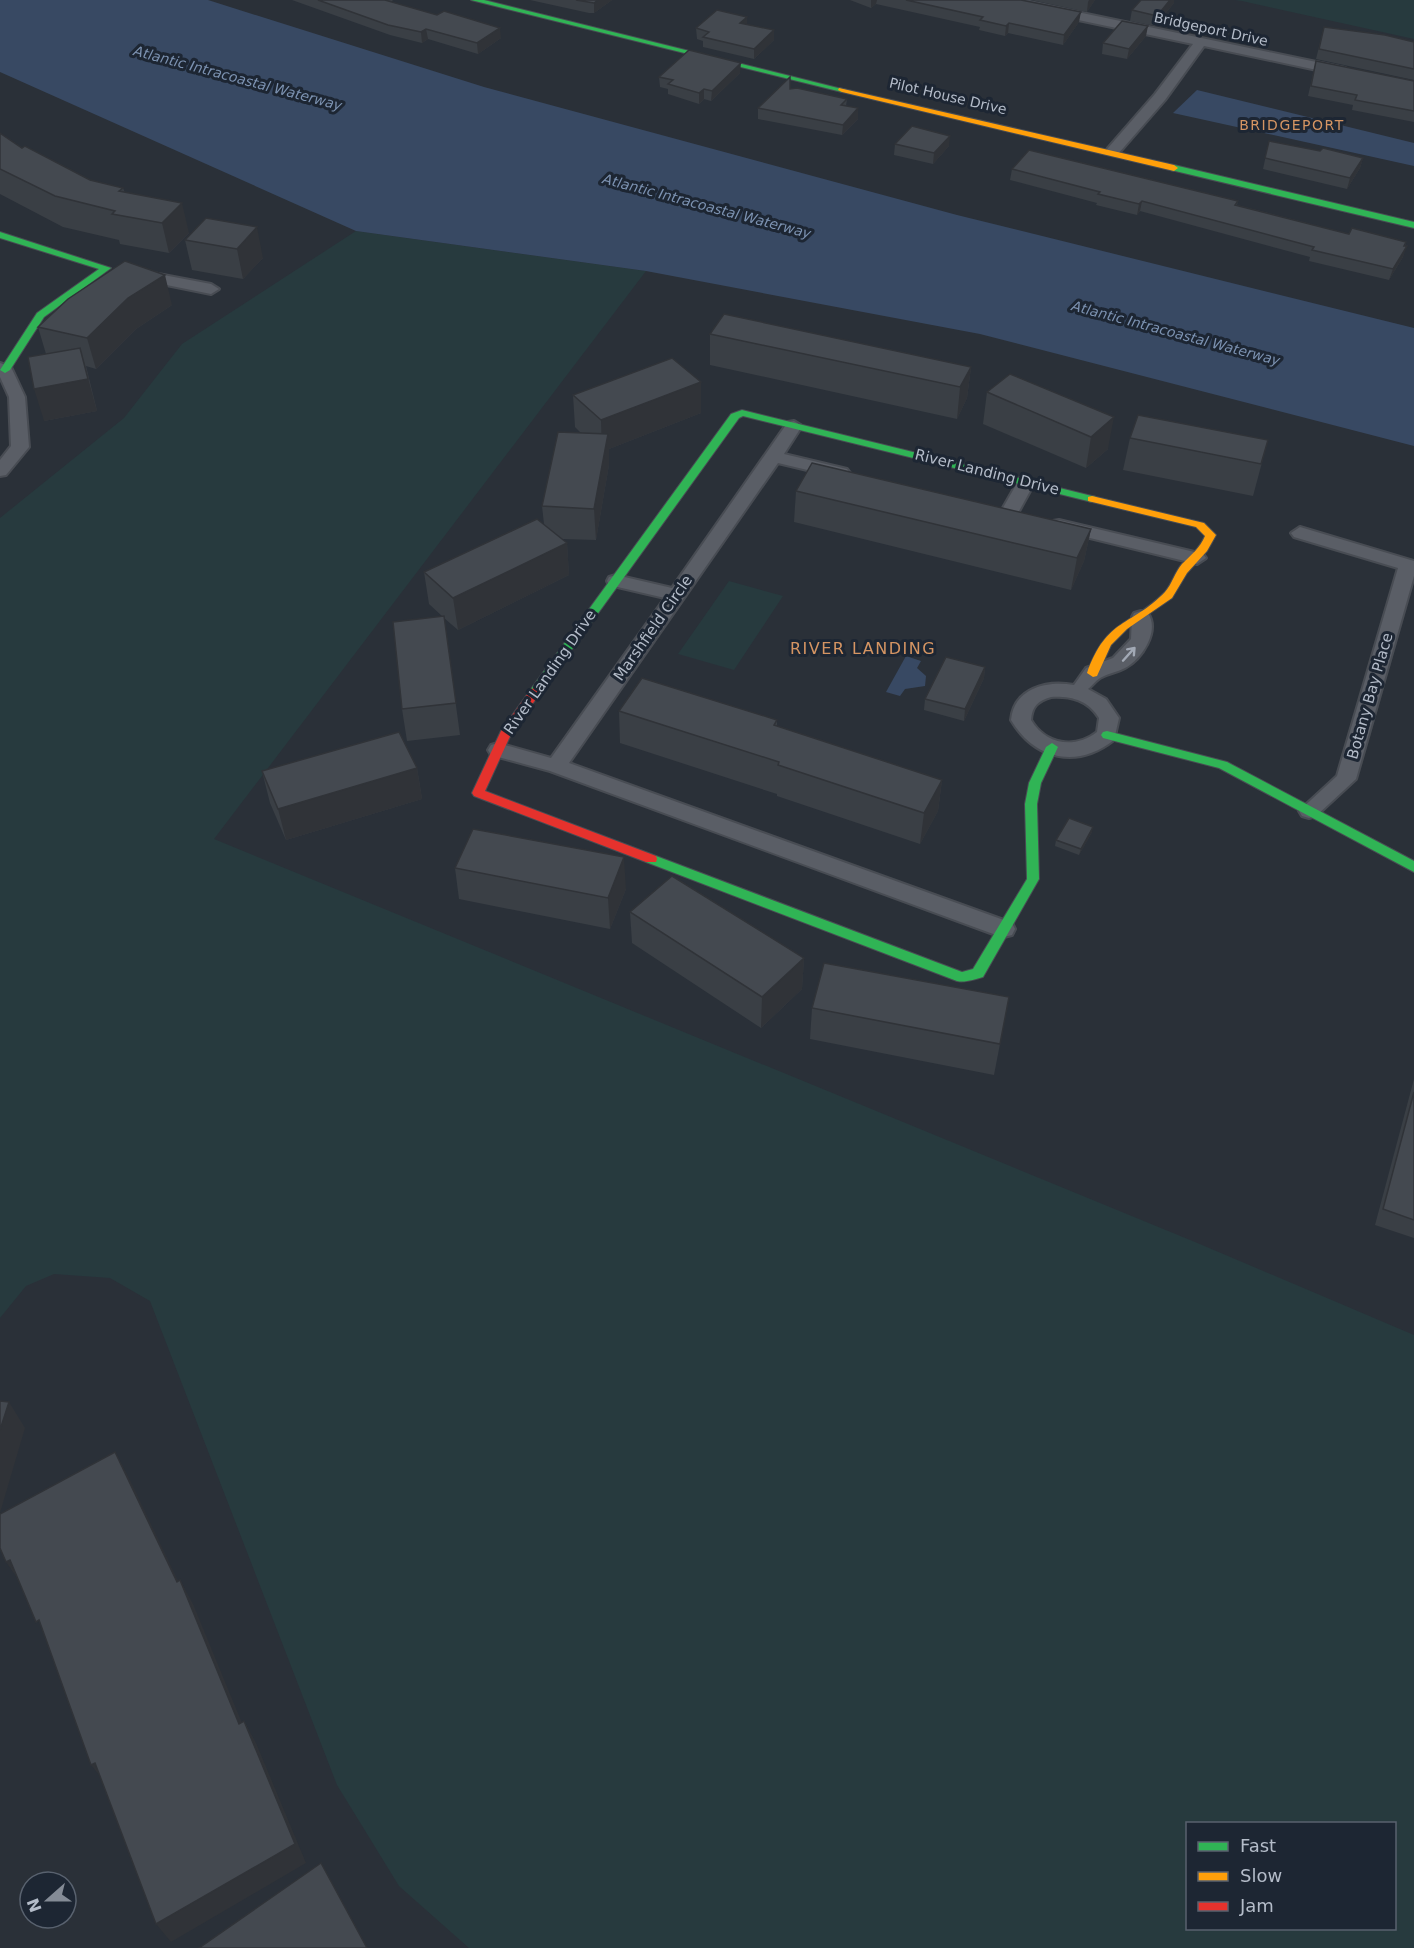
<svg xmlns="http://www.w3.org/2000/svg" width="1414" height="1948" font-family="'DejaVu Sans',sans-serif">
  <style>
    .green { fill: #273a3e; fill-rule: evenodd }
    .water { fill: #384963 }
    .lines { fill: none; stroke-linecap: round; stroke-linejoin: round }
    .street-casing { stroke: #484c53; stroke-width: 4 }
    .fast-casing { stroke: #484c53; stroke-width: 2 }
    .slow-casing { stroke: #484c53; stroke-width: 2 }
    .jam-casing { stroke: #484c53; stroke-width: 2 }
    .street { fill: #5a5e66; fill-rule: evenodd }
    .fast { fill: #30b455; fill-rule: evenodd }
    .slow { fill: #ff9f0a; fill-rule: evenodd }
    .jam { fill: #e5322d; fill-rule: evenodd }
    .wall { fill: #3a3f45 }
    .shaded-wall { fill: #303338 }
    .building { fill: #444950; stroke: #303338; stroke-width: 1.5 }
    .oneway { stroke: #a2a9b5 }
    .labels { text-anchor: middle; stroke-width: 6; stroke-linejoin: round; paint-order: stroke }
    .far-street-label { font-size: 14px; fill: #b4bcc9; stroke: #1d2633 }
    .far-water-label { font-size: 14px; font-style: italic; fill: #7c92b1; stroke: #1d2633 }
    .far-neighbourhood-label { font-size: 14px; letter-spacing: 1.5px; fill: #d59563; stroke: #1d2633 }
    .street-label { font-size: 15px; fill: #b4bcc9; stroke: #1d2633 }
    .neighbourhood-label { font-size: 16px; letter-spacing: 1.5px; fill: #d59563; stroke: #1d2633 }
  </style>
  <rect width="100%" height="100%" fill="#2a3038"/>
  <g class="green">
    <path d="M1235,0H1414V39L1242,1Z"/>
    <path d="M356,231L646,271L214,839L1195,1242L1414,1335V1948H469L399,1886L337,1785L150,1301L110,1278L54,1274L26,1286L0,1318V518L124,418L182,344ZM1188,1824H1394V1928H1188Z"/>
    <path d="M729,581L783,596L734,670L678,654Z"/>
  </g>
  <g class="water">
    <path d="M0,0H208L484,87L957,215L1414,328V446L980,334L646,271L356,231L0,72Z"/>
    <path d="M1197,90L1414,143V166L1173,113Z"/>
    <path d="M906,656L921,661L917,668L926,676L925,686L905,689L900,696L886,692Z"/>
  </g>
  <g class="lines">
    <g class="street-casing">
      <g id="street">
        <path d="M996,0H1020L1345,68L1352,72L1345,76L1204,46L1165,100L1118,154L1113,155L1106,151L1108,148L1155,94L1193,44L1002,4Z"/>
        <path d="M137,270L211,284L219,289L211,294L132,278L129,275L132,272Z"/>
        <path d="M0,363L11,367L25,397L29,447L6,475L0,476V460L11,446L9,397L0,377Z"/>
        <path d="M794,421L802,426L784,454L847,469L850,473L841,478L778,463L569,763L1012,923L1015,929L1012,935L1004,937L996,935L550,771L491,755L488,750L491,745L498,743L551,758L665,598L609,585L607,581L609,577L616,575L672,588L788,422Z"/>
        <path d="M1026,477L1035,482L1018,513L1015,517H1003L1000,513L1020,478Z"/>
        <path d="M1059,520L1203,554L1206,558L1197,564L1053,529L1050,525L1053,521Z"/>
        <path d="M1300,527L1414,561V576L1356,779L1316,816L1309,818L1302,816L1299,811L1337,776L1398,568L1294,537L1291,533Z"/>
        <path d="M1141,611L1148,613C1160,631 1142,659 1125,668C1118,672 1109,673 1102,677C1097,679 1093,685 1088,689L1106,699L1119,718L1114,740C1077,769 1035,760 1011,720C1014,688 1047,680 1074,685L1086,668L1113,658L1131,639L1132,617L1134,613ZM1051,697C1071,696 1088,700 1099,718L1097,732C1075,749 1046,745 1031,720C1032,706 1038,701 1051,697Z"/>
      </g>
    </g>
    <g class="fast-casing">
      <g id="fast">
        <path d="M471,0H484L846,90L842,92Z"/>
        <path d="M1174,165L1414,222V228L1171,170V166Z"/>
        <path d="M0,232L111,268L44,317L10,370L5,373L0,370L37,313L99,269L0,238Z"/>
        <path d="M742,410L1096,497L1097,499L1092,502L743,416L739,418L539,695H531L529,692L531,689L731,414Z"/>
        <path d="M1107,731L1227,762L1414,861V872L1219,768L1103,738L1101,735L1103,732Z"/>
        <path d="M1052,743L1058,747L1041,783L1037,804L1039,879L983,977C975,979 965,983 957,981L646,862L645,859L646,856H656L962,972L973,969L1027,879L1025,804L1029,783L1046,747Z"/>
      </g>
    </g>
    <g class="slow-casing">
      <g id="slow">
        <path d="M839,88L1174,165L1178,168L1174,171L842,92L838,90Z"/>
        <path d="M1092,496L1204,523L1216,535L1207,551L1187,573L1172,598L1127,629L1111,645L1097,676L1093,677L1087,673C1107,617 1131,627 1165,592C1172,584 1175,572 1182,564C1191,555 1200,548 1205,536L1196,527L1088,501V497Z"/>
      </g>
    </g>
    <g class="jam-casing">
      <path id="jam" d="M535,688L541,692L512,732L485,791L656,856L657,859L656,862H646L474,796L472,793L501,731L531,689Z"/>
    </g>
    <use href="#street" class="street"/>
    <use href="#fast" class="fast"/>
    <use href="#slow" class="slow"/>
    <use href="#jam" class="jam"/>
  </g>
  <g class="wall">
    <path d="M292,0H393L391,2L501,38L478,54L428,39L422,43L390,35Z"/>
    <path d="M530,0H612L594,13H589Z"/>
    <path d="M850,0H1021L1079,22L1063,45L1008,33L1005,36L979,30L980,27L876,4L871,8Z"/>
    <path d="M1031,0H1095L1087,12Z"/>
    <path d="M1174,3L1155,26L1130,21L1132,10Z"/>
    <path d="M747,24L774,40L754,59L703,47V41L697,39L696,28Z"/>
    <path d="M1324,27L1414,42V80L1316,59Z"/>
    <path d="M1146,36L1127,59L1102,54L1103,43Z"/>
    <path d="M1316,61L1414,81V122L1352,110L1353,105L1308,96Z"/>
    <path d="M740,73L711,101L704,99L699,104L668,94V89L660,87L659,77Z"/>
    <path d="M790,89L847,99L846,106L858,119L842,135L758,119V108Z"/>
    <path d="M0,133L22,148L90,180L123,188L125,193L189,233L169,253L120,244L119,240L63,227L0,194Z"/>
    <path d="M1269,141L1320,151L1363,158L1360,168L1347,189L1263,169Z"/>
    <path d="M895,144L949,146L933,164L894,155Z"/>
    <path d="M1012,169L1238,201L1237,205L1349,234L1406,242L1403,257L1389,280L1309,261L1310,257L1140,211L1137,215L1096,205L1097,203L1010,180Z"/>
    <path d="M206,218L263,258L243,279L192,270L185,240Z"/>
    <path d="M172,305L136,329L96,369L86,366L97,411L44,421L46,354L38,327Z"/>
    <path d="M710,334L971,367L967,398L957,419L710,365Z"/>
    <path d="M1010,374L1108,449L1086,468L983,424L987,392Z"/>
    <path d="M573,395L701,413L609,449V465L596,540L562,539L567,543L569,575L458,630L444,618L460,735L407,741L402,709L442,616L429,604L424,572L544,524L542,506L581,433L575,427Z"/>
    <path d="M1130,438L1268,440L1253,496L1123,470Z"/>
    <path d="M796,491L1091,529L1084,561L1071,590L794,522Z"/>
    <path d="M985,667L984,678L964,721L924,710L925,699Z"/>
    <path d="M619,711L777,720V726L942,780L938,811L920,844L777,796V794L620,743Z"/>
    <path d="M417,768L422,799L286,840L270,803L262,771Z"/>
    <path d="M1092,832L1079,855L1055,846L1056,840Z"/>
    <path d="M455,868L626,889L610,929L459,899Z"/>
    <path d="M630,912L804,958L802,989L761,1028L632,943Z"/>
    <path d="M1009,997L994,1075L810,1039L812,1008Z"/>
    <path d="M1414,1079V1238L1375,1225Z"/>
  </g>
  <g class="shaded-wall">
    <path d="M598,0H612L594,13V3Z"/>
    <path d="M871,0H877L876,4L871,8Z"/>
    <path d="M1089,0H1095L1087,12L1088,2Z"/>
    <path d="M1170,0H1174V3L1155,26L1157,16Z"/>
    <path d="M1081,12L1079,22L1063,45L1064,35Z"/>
    <path d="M747,17V27L740,23Z"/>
    <path d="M1009,23L1008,33L1005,36L1006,26Z"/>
    <path d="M1148,26L1146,36L1127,59L1129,49Z"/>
    <path d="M500,28L501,38L478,54L477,43Z"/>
    <path d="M426,29L428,39L422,43L421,32Z"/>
    <path d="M774,30V40L754,59V49Z"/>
    <path d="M741,63L740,73L711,101L712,91Z"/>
    <path d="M704,89V99L699,104V93Z"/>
    <path d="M858,108V119L842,135L843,125Z"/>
    <path d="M950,136L949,146L933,164L934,153Z"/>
    <path d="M1363,158L1360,168L1347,189L1350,178Z"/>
    <path d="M1142,201L1140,211L1137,215L1139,204Z"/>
    <path d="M182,203L189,233L169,253L162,223Z"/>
    <path d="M257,227L263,258L243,279L237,249Z"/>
    <path d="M1407,246L1403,257L1389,280L1393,269Z"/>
    <path d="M165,275L172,305L136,329L96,369L87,338L128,298Z"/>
    <path d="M80,348L97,411L44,421L34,389Z"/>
    <path d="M971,367L967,398L957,419L960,387Z"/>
    <path d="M701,382V413L609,449V465L596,540L594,509L602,452L601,420Z"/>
    <path d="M1114,417L1108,449L1086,468L1091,437Z"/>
    <path d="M1091,529L1084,561L1071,590L1077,558Z"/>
    <path d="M567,543L569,575L458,630L453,598Z"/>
    <path d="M985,667L984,678L964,721L965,709Z"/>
    <path d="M417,768L422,799L286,840L278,809Z"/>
    <path d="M942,780L938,811L920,844L924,813Z"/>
    <path d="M1093,827L1092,832L1079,855L1081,849Z"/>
    <path d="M624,857L626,889L610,929L608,898Z"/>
    <path d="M804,958L802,989L761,1028L762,997Z"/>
    <path d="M9,1402L25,1428L0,1513V1430Z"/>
    <path d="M115,1452L129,1478L190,1606L177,1582Z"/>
    <path d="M10,1560L23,1586L6,1562Z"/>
    <path d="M180,1580L193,1604L251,1745L239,1724Z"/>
    <path d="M244,1721L256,1743L306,1863L171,1942L156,1924Z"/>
    <path d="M95,1763L108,1786L91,1765Z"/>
  </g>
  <g class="building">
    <path d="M318,0H385L437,15L444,11L500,28L477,43L426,29L421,32L388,25Z"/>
    <path d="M576,0H598L594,3Z"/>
    <path d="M906,0H1021L1081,12L1064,35L1009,23L1006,26L980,20L983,17Z"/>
    <path d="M1141,0H1170L1157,16L1132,10Z"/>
    <path d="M717,10L747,17L740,23L774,30L754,49L703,37L709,32L696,28Z"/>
    <path d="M1122,21L1148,26L1129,49L1103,43Z"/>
    <path d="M1324,27L1385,35L1414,42V69L1319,49Z"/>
    <path d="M689,50L741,63L712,91L704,89L699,93L668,84L673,80L659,77Z"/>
    <path d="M1316,61L1414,81V111L1355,100L1357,95L1311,86Z"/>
    <path d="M790,77V89L797,88L847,99L841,105L858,108L843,125L758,108Z"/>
    <path d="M912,126L950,136L934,153L895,144Z"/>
    <path d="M0,133L22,148L25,146L90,180L123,188L119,191L182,203L162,223L112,214L115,211L55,196L0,169Z"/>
    <path d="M1269,141L1320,151L1323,148L1363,158L1350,178L1265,158Z"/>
    <path d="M1029,150L1238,201L1235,205L1349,234L1352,228L1406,242L1404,246H1407L1393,269L1312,250L1314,247L1142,201L1139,204L1098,194L1100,192L1012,169Z"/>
    <path d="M206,218L257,227L237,249L185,240Z"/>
    <path d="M125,261L165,275L128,298L87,338L38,327L68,299Z"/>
    <path d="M724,314L971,367L960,387L710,334Z"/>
    <path d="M80,348L88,379L34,389L28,357Z"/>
    <path d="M672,358L701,382L601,420L573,395Z"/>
    <path d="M1010,374L1114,417L1091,437L987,392Z"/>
    <path d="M1138,415L1268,440L1261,464L1130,438Z"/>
    <path d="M558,432L608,434L594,509L542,506Z"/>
    <path d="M812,463L1091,529L1077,558L796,491Z"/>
    <path d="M537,519L567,543L453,598L424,572Z"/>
    <path d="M444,616L456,703L402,709L393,622Z"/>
    <path d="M946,657L985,667L965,709L925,699Z"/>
    <path d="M642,678L777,720L774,725L942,780L924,813L778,765L779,762L619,711Z"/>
    <path d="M399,732L417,768L278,809L262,771Z"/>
    <path d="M1069,818L1093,827L1081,849L1056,840Z"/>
    <path d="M473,829L624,857L608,898L455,868Z"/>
    <path d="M672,876L804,958L762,997L630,912Z"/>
    <path d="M824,963L1009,997L1000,1044L812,1008Z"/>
    <path d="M1414,1092V1220L1383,1209Z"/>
    <path d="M0,1401L9,1402L0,1430Z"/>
    <path d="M115,1452L177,1582L180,1580L239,1724L244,1721L295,1844L156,1924L95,1763L91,1765L39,1620L36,1622L10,1560L6,1562L0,1548V1514Z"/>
    <path d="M321,1863L367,1948H199Z"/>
  </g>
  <defs><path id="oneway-shaft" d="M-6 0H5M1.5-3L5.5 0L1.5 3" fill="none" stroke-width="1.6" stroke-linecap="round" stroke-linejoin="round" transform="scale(1.5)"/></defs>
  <use class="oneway" href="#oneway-shaft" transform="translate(1129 654) rotate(-48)"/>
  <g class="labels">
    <g class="far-street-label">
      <text transform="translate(1211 29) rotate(12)" y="5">Bridgeport Drive</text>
      <text transform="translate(948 96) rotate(13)" y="5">Pilot House Drive</text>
    </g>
    <g class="far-water-label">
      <text transform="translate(238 78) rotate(15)" y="5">Atlantic Intracoastal Waterway</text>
      <text transform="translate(707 206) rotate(15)" y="5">Atlantic Intracoastal Waterway</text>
      <text transform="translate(1176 333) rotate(15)" y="5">Atlantic Intracoastal Waterway</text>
    </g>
    <g class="far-neighbourhood-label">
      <text x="1292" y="130">BRIDGEPORT</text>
    </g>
    <g class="street-label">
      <text transform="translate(987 472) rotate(14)" y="5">River Landing Drive</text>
      <text transform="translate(653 628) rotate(-55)" y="5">Marshfield Circle</text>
      <text transform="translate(550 672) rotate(-55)" y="5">River Landing Drive</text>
      <text transform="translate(1370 696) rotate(-74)" y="5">Botany Bay Place</text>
    </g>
    <g class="neighbourhood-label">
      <text x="863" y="654">RIVER LANDING</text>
    </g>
  </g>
  <rect x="1186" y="1822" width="210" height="108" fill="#1d2633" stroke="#59626f" stroke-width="1.5"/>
  <rect x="1198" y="1842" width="30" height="9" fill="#30b455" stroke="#59626f" stroke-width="1.5"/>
  <text x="1240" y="1852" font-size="18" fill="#b4bcc9">Fast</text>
  <rect x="1198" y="1872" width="30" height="9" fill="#ff9f0a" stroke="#59626f" stroke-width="1.5"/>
  <text x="1240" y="1882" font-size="18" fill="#b4bcc9">Slow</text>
  <rect x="1198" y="1902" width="30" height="9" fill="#e5322d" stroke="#59626f" stroke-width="1.5"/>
  <text x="1240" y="1912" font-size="18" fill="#b4bcc9">Jam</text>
  <g transform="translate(48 1900) rotate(249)"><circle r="28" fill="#1d2633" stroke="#59626f" stroke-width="1.5"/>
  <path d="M0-4.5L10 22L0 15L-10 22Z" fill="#848b96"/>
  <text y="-9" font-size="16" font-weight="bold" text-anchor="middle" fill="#b4bcc9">N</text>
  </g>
</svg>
